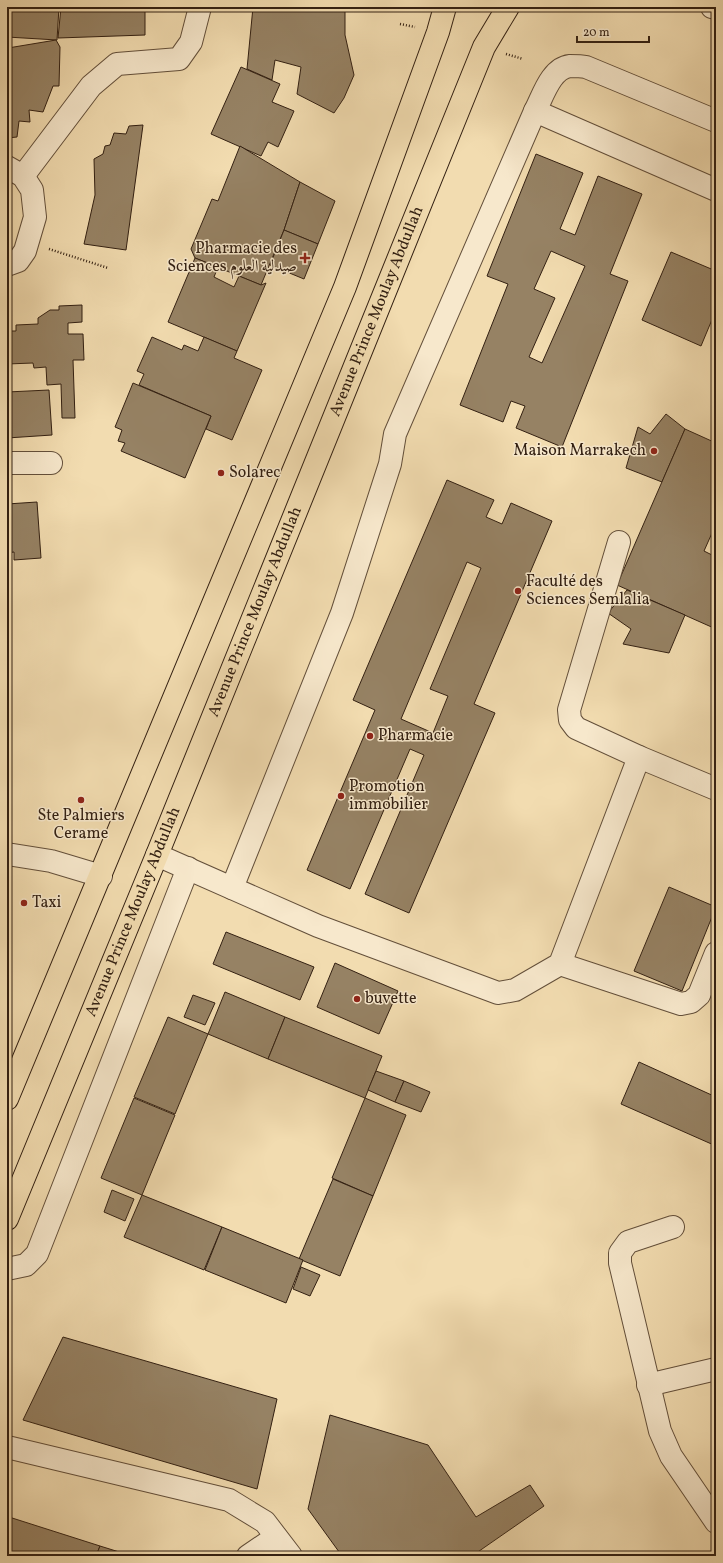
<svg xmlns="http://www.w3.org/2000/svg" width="723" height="1563" viewBox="0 0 723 1563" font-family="Vollkorn,Amiri,serif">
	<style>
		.building { fill: #968264; stroke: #332012; fill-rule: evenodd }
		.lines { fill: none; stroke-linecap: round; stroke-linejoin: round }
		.minor-casing { stroke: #634f3a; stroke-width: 24 }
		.major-casing { stroke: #332012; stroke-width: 24 }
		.path { stroke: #332012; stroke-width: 2.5; stroke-dasharray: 1 2; stroke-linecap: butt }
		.minor { stroke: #f7e8cc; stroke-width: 22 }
		.major { stroke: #f2dcb0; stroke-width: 22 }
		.poi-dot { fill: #8f2418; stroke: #f7e8cc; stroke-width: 1.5 }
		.labels { text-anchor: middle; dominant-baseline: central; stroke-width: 3; stroke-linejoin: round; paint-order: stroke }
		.poi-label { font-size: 16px; fill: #332012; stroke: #f7e8cc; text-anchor: start }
		.street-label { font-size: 16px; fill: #332012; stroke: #f7e8cc }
	</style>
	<rect width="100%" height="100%" fill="#f2dcb0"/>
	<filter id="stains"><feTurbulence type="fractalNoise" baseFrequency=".005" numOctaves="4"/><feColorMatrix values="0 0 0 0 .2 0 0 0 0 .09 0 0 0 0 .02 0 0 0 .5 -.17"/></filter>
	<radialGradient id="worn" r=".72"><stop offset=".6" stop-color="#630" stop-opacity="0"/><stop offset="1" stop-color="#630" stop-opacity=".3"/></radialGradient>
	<!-- building -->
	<g class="building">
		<path d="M7 7H59L57 40 7 37Z"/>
		<path d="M61 7H145V35L58 38Z"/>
		<path d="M253 7H345V35L354 75 344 98 334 113 297 94 301 67 275 60 272 80 247 69Z"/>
		<path d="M56 40 60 47 59 86H53L43 112 29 110 30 122 19 121 17 137 7 138 8 48Z"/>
		<path d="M241 67 280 84 272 102 294 111 278 147 268 142 261 156 211 134Z"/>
		<path d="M143 125 126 250 84 244 95 195 94 159 103 154 105 146 110 145 114 133 126 134 129 126Z"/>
		<path d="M240 146 300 182 284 230 261 285 195 258 191 249 212 199 218 201Z"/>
		<path d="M536 154 583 173 560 229 575 235 598 176 642 194 610 274 628 281 562 447 516 428 525 406 511 401 503 422 460 405 508 284 487 276ZM551 251 585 266 542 363 529 357 555 298 534 289Z"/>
		<path d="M300 182 335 201 318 244 284 230Z"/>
		<rect x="7" y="200" width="3" height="61"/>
		<path d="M284 230 318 244 304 279 270 265Z"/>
		<path d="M671 252 716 271V310L701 346 642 320Z"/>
		<path d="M195 258 218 267 214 277 234 287 239 276 261 285 266 283 237 351 168 322Z"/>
		<path d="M82 305V322L68 323V334H83L84 360H73L75 418H62L61 384 47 385 46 367 34 368 33 363 7 364V331H16V325L38 324V318L50 310H59V306Z"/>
		<path d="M152 337 182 350 184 345 198 351 204 337 237 351 234 358 262 370 232 440 206 429 211 416 139 385 144 374 137 371Z"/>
		<path d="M133 383 211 416 185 478 121 451 125 443 118 441 122 430 115 427Z"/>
		<path d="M49 390 52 435 7 438V392Z"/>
		<path d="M666 414 685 429 662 482 626 468 638 427 650 434Z"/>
		<path d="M685 429 716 443V524L704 551 716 557V629L617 585Z"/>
		<path d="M447 480 494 500 486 517 502 524 511 503 552 521 474 704 495 713 409 913 365 894 424 755 410 749 350 889 307 870 375 710 353 700ZM467 562 481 568 430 689 448 696 433 733 401 719Z"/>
		<path d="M37 502 41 558 14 560V552L7 553V504Z"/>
		<path d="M627 590 685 615 669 653 623 644 631 629 608 613Z"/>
		<path d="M669 887 716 907 682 991 634 971Z"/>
		<path d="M226 932 314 967 300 1000 213 964Z"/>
		<path d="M335 963 398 991 379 1034 317 1007Z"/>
		<path d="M225 992 285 1017 268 1059 208 1034Z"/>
		<path d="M193 995 215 1003 205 1025 184 1017Z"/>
		<path d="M168 1017 208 1034 175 1114 134 1097Z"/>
		<path d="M285 1017 382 1056 365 1098 268 1059Z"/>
		<path d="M639 1062 716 1097V1146L621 1104Z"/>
		<path d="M376 1071 404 1081 395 1102 368 1090Z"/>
		<path d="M404 1081 430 1092 421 1112 395 1102Z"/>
		<path d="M134 1098 175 1115 142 1195 101 1178Z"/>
		<path d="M365 1098 406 1115 373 1196 332 1178Z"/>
		<path d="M333 1179 373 1196 340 1276 299 1259Z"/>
		<path d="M112 1190 134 1199 125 1221 104 1212Z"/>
		<path d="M142 1195 222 1227 204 1270 124 1237Z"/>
		<path d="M222 1227 303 1260 286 1303 205 1270Z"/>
		<path d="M301 1267 320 1275 310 1296 293 1289Z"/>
		<path d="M63 1337 277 1399 257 1489 23 1420Z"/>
		<path d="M330 1415 428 1445 476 1517 530 1485 544 1506 472 1556H342L308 1509Z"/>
		<path d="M9 1517 100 1546 96 1556H7V1522Z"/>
		<path d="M100 1546 132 1556H96Z"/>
	</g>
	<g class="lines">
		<defs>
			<g id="minor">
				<path d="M712 7 716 8"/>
				<path d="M535 111 716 190"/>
				<path d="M7 167 23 176 32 190 35 217 25 251 18 261 7 265"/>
				<path d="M23 176 91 86 117 64 179 59 191 42 200 7"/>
				<path d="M7 463H51"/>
				<path d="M619 542 569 710 570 720 576 728 639 757 716 789"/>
				<path d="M7 854 51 861 101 876"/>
				<path d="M157 855 318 926 498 993 515 990 560 964 639 757"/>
				<path d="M232 888 342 613 390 464 395 434 535 111C543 96 551 68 570 66 575 66 581 66 586 67L716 121"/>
				<path d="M560 964 681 1004 691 1002 699 995 716 953"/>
				<path d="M673 1227 628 1242 620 1253V1263L660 1431 671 1456 716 1522"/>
				<path d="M7 1269 26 1265 37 1254 188 868"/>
				<path d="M648 1385 716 1369"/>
				<path d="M7 1447 229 1500 265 1522 291 1556"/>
				<path d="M248 1556 276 1537"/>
			</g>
			<g id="major">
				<path d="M7 1099 345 287 438 32 445 7"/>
				<path id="s1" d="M7 1219 157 855 484 47 508 7"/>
			</g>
		</defs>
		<!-- minor casing -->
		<use href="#minor" class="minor-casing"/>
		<!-- major casing -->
		<use href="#major" class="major-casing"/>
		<!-- path -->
		<g class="path">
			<path d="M400 24 415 27"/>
			<path d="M506 54 523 59"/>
			<path d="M49 249 108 268"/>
		</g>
		<!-- minor -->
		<use href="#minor" class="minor"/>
		<!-- major -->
		<use href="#major" class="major"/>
	</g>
	<!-- markers -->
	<g class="poi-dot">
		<path d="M303 252h4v4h4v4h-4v4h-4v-4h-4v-4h4z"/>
		<circle cx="654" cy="451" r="4"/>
		<circle cx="221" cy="473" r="4"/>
		<circle cx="518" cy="591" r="4"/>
		<circle cx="370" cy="736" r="4"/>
		<circle cx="341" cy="796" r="4"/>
		<circle cx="81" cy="800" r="4"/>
		<circle cx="24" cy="903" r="4"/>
		<circle cx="357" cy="999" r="4"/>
	</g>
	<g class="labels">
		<!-- poi labels -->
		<g class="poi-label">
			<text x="297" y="249" text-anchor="end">Pharmacie des<tspan x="297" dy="18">Sciences صيدلية العلوم</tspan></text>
			<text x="646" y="451" text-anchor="end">Maison Marrakech</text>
			<text x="229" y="473">Solarec</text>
			<text x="526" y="582">Faculté des<tspan x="526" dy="18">Sciences Semlalia</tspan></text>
			<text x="378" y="736">Pharmacie</text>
			<text x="349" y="787">Promotion<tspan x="349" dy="18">immobilier</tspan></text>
			<text x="81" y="816" text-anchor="middle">Ste Palmiers<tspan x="81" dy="18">Cerame</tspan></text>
			<text x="32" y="903">Taxi</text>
			<text x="365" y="999">buvette</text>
		</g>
		<!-- street labels -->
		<g class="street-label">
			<text stroke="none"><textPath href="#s1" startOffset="980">Avenue Prince Moulay Abdullah</textPath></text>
			<text stroke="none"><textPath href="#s1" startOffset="656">Avenue Prince Moulay Abdullah</textPath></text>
			<text stroke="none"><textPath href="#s1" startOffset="332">Avenue Prince Moulay Abdullah</textPath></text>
		</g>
	</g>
	<!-- margin -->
	<rect width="723" height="1563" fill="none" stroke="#f2dcb0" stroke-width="24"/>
	<rect x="8" y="8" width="707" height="1547" fill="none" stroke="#332012" stroke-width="2"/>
	<rect x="12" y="12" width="699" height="1539" fill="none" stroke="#332012"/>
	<!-- scale -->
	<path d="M577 36v6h72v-6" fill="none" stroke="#332012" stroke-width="2"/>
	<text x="583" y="36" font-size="12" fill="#332012" stroke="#f7e8cc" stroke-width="3" paint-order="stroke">20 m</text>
	<rect width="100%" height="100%" filter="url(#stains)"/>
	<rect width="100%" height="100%" fill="url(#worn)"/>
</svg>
